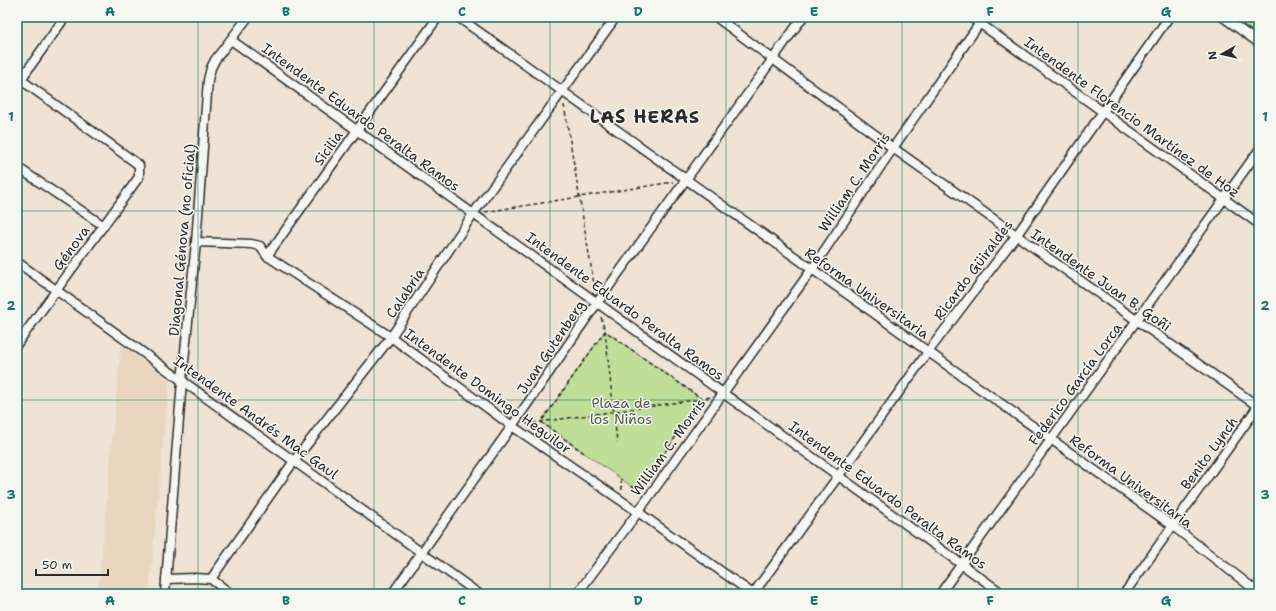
<svg xmlns="http://www.w3.org/2000/svg" width="1276" height="611" viewBox="0 0 1276 611" font-family="'Shantell Sans',sans-serif">
	<style>
		.built { fill: #e9d6bf }
		.green { fill: #bfdf98; stroke: #758562 }
		.lines { fill: none; stroke-linecap: round; stroke-linejoin: round }
		.minor-casing { stroke: #2b2b2b; stroke-width: 11 }
		.path { stroke: #2b2b2b; stroke-width: 1.5; stroke-dasharray: 4 3; stroke-linecap: butt }
		.minor { stroke: #f6f6f2; stroke-width: 8 }
		.grid { fill: none; stroke: #0f766e; stroke-width: 1; stroke-opacity: 0.55 }
		.labels { text-anchor: middle; dominant-baseline: central; stroke-width: 3; stroke-linejoin: round; paint-order: stroke }
		.street-label { font-size: 14px; fill: #2b2b2b; stroke: #f6f6f2 }
		.park-label { font-size: 14px; fill: #505846; stroke: #f6f6f2 }
		.district-label { font-size: 18px; font-weight: bold; letter-spacing: 1px; fill: #2b2b2b; stroke: #f6f6f2 }
		.neatline { fill: none; stroke: #0f766e; stroke-width: 1.5 }
		.grid-label { font-size: 13px; text-anchor: middle; font-weight: bold; fill: #0f766e }
	</style>
	<rect width="100%" height="100%" fill="#eee3d4"/>
	<filter id="ink" filterUnits="userSpaceOnUse"><feTurbulence type="fractalNoise" baseFrequency=".025" numOctaves="2"/><feDisplacementMap in="SourceGraphic" scale="8" xChannelSelector="R" yChannelSelector="G"/><feConvolveMatrix kernelMatrix="1 2 1 2 8 2 1 2 1" color-interpolation-filters="sRGB"/></filter>
	<g filter="url(#ink)">
		<!-- built -->
		<path class="built" d="M121 345 169 380 149 594H98Z"/>
		<!-- green -->
		<g class="green">
			<path d="M1233 17H1259V36Z"/>
			<path d="M605 331 702 399 638 491 541 422Z"/>
		</g>
		<g class="lines">
			<defs>
				<g id="minor">
					<path d="M458 17 1173 526 1259 593"/>
					<path d="M716 17 893 148 1259 407"/>
					<path d="M971 17 1259 224"/>
					<path d="M1223 17 1259 43"/>
					<path d="M231 40 1003 594"/>
					<path d="M17 77 139 165V177L17 344"/>
					<path d="M17 85 65 17"/>
					<path d="M17 167 104 226"/>
					<path d="M196 242 251 244 260 246 267 256 391 337 512 426 638 512 753 594"/>
					<path d="M267 256 438 17"/>
					<path d="M17 262 479 594"/>
					<path d="M166 579 195 578 211 579 231 594"/>
					<path d="M211 579 294 461 391 337 473 214 616 17"/>
					<path d="M165 594 182 381 196 242 208 80 211 68 215 60 248 17"/>
					<path d="M392 594 512 426 597 303 803 17"/>
					<path d="M577 594 638 512 812 269 893 148 984 17"/>
					<path d="M753 594 928 352 1016 236 1169 17"/>
					<path d="M940 594 1259 150"/>
					<path d="M1124 594 1259 405"/>
				</g>
			</defs>
			<!-- minor casing -->
			<use href="#minor" class="minor-casing"/>
			<!-- path -->
			<g class="path">
				<path d="M564 105 595 290"/>
				<path d="M485 212 673 182"/>
				<path d="M601 317 605 331 617 442"/>
				<path d="M526 424 702 399 710 397"/>
				<path d="M584 453 541 422 605 331 702 399 638 491 631 485"/>
				<path d="M621 479 622 491"/>
			</g>
			<!-- minor -->
			<use href="#minor" class="minor"/>
		</g>
	</g>
	<!-- grid -->
	<path class="grid" d="M198 17V594M374 17V594M550 17V594M726 17V594M902 17V594M1078 17V594M17 211H1259M17 400H1259"/>
	<g class="labels">
		<!-- street labels -->
		<g class="street-label">
			<text transform="translate(361 117) rotate(36)">Intendente Eduardo Peralta Ramos</text>
			<text transform="translate(1132 117) rotate(36)">Intendente Florencio Martínez de Hoz</text>
			<text transform="translate(328 148) rotate(-54)">Sicilia</text>
			<text transform="translate(854 182) rotate(-56)">William C. Morris</text>
			<text transform="translate(182 240) rotate(-85)">Diagonal Génova (no oficial)</text>
			<text transform="translate(71 248) rotate(-54)">Génova</text>
			<text transform="translate(973 270) rotate(-53)">Ricardo Güiraldes</text>
			<text transform="translate(1101 280) rotate(35)">Intendente Juan B. Goñi</text>
			<text transform="translate(405 293) rotate(-56)">Calabria</text>
			<text transform="translate(867 293) rotate(35)">Reforma Universitaria</text>
			<text transform="translate(625 306) rotate(36)">Intendente Eduardo Peralta Ramos</text>
			<text transform="translate(551 347) rotate(-56)">Juan Gutenberg</text>
			<text transform="translate(1075 384) rotate(-54)">Federico García Lorca</text>
			<text transform="translate(488 391) rotate(36)">Intendente Domingo Heguilor</text>
			<text transform="translate(256 417) rotate(36)">Intendente Andrés Mac Gaul</text>
			<text transform="translate(668 447) rotate(-54)">William C. Morris</text>
			<text transform="translate(1209 453) rotate(-54)">Benito Lynch</text>
			<text transform="translate(1131 481) rotate(36)">Reforma Universitaria</text>
			<text transform="translate(888 495) rotate(36)">Intendente Eduardo Peralta Ramos</text>
		</g>
		<!-- park labels -->
		<g class="park-label">
			<text x="621" y="403">Plaza de<tspan x="621" dy="16">los Niños</tspan></text>
		</g>
		<!-- district labels -->
		<g class="district-label">
			<text x="645" y="117">LAS HERAS</text>
		</g>
	</g>
	<!-- margin -->
	<rect width="1276" height="611" fill="none" stroke="#f6f6f2" stroke-width="44"/>
	<!-- north arrow -->
	<g transform="translate(1222 54) rotate(262)" stroke="#f6f6f2" stroke-width="3" paint-order="stroke">
	<path d="M0-3L7 15L0 10L-7 15Z" fill="#2b2b2b"/>
	<text y="-6" font-size="11" font-weight="bold" text-anchor="middle" fill="#2b2b2b">N</text>
	</g>
	<!-- scale -->
	<path d="M36 569v6h72v-6" fill="none" stroke="#2b2b2b" stroke-width="2"/>
	<text x="42" y="569" font-size="12" fill="#2b2b2b" stroke="#f6f6f2" stroke-width="3" paint-order="stroke">50 m</text>
	<rect x="22" y="22" width="1232" height="567" class="neatline"/>
	<g class="grid-label">
		<text x="110" y="16">A</text>
		<text x="286" y="16">B</text>
		<text x="462" y="16">C</text>
		<text x="638" y="16">D</text>
		<text x="814" y="16">E</text>
		<text x="990" y="16">F</text>
		<text x="1166" y="16">G</text>
		<text x="11" y="121">1</text>
		<text x="1265" y="121">1</text>
		<text x="11" y="310">2</text>
		<text x="1265" y="310">2</text>
		<text x="11" y="499">3</text>
		<text x="1265" y="499">3</text>
		<text x="110" y="605">A</text>
		<text x="286" y="605">B</text>
		<text x="462" y="605">C</text>
		<text x="638" y="605">D</text>
		<text x="814" y="605">E</text>
		<text x="990" y="605">F</text>
		<text x="1166" y="605">G</text>
	</g>
</svg>
